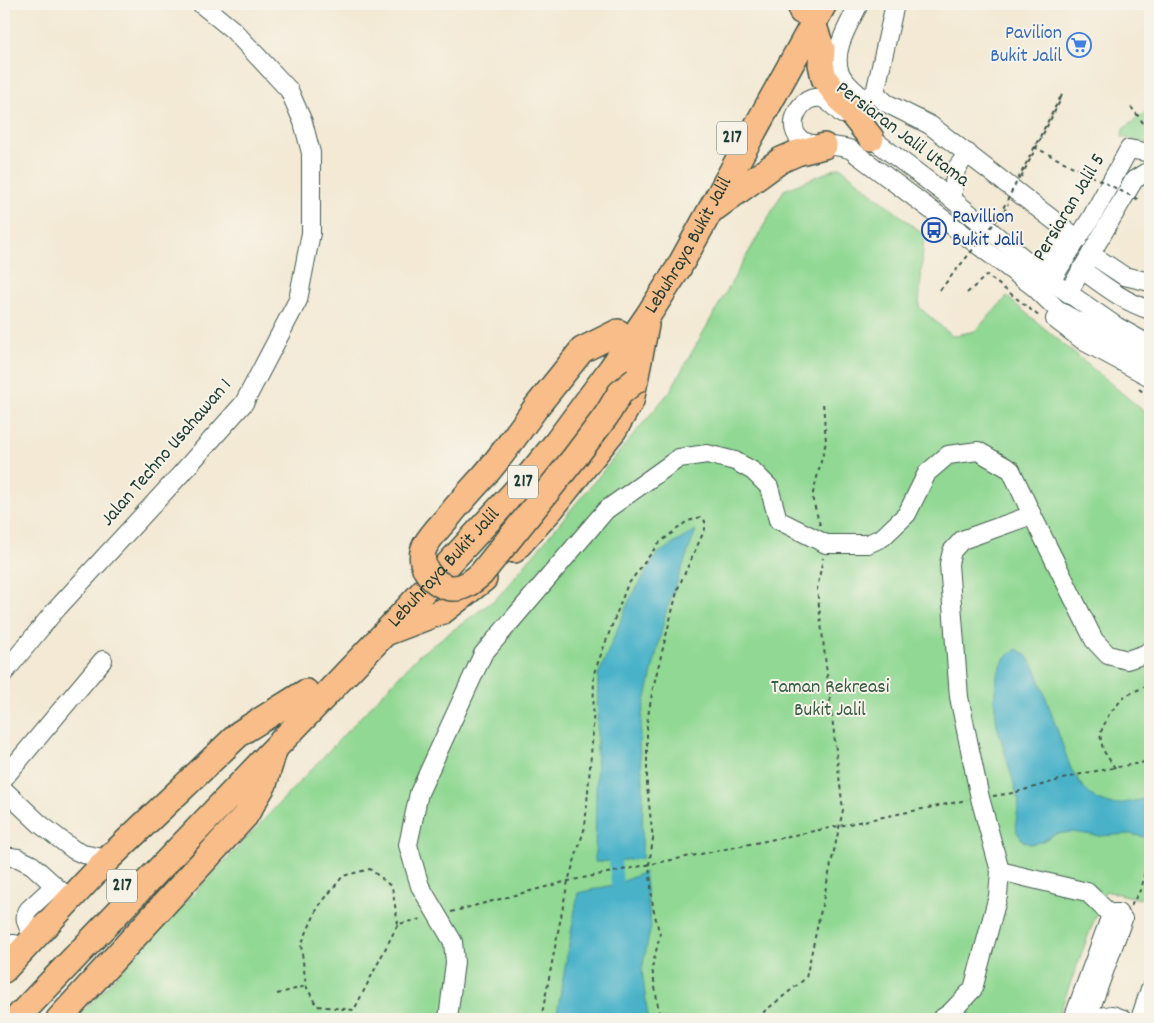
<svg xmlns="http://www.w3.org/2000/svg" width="1154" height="1023" viewBox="0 0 1154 1023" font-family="Dekko,sans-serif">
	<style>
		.green { fill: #90d893; stroke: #588a64 }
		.water { fill: #4ab2c9; stroke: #34787e }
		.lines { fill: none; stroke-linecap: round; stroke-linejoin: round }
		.canal { stroke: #4ab2c9; stroke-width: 12 }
		.minor-casing { stroke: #3f574c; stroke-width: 20 }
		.major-casing { stroke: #3f574c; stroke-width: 24 }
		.highway-casing { stroke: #3f574c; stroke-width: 28 }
		.path { stroke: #3f574c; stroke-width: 2; stroke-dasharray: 4 4; stroke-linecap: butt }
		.minor { stroke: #fff; stroke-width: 18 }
		.major { stroke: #f8bd88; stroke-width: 21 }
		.highway { stroke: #f8bd88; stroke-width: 25 }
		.highway-bridge-casing { stroke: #3f574c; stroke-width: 28; stroke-linecap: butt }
		.path-bridge { stroke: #3f574c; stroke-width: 2; stroke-dasharray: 4 4; stroke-linecap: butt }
		.highway-bridge { stroke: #f8bd88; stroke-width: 25 }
		.labels { text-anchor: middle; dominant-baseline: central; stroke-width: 4; stroke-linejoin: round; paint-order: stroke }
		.shield { fill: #f7f3e8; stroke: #60746a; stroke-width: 1 }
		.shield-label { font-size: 19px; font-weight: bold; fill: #1f3d34 }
		.shop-label { font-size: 20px; fill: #366cbe; stroke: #f7f3e8; text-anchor: end }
		.street-label { font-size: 20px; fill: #1f3d34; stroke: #f7f3e8 }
		.transit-label { font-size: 20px; fill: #164399; stroke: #f7f3e8; text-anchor: start }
		.park-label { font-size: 20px; fill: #365c47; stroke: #f7f3e8 }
	</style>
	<rect width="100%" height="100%" fill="#f7f3e8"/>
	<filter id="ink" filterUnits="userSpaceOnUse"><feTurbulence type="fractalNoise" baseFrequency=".02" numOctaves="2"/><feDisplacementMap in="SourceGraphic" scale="10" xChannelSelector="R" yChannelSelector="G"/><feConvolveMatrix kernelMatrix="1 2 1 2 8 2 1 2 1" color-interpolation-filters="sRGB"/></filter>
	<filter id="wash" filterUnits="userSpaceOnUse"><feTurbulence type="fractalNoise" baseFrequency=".0096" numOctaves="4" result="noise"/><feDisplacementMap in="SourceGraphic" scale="20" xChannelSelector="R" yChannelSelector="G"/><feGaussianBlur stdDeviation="1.12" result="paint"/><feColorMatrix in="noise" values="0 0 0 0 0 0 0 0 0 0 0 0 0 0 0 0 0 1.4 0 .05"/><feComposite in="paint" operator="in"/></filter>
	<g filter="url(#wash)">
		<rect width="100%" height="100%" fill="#f3e9d4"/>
		<!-- green -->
		<g class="green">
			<path d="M1150 109V144L1122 137 1123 129Z"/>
			<path d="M840 167 924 235 919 307 952 336 975 331 1007 297 1141 409 1150 413V888L1140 899 1105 891 1057 1019H982L970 1014 968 1019H76L419 655 497 598 670 391 784 190Z"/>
		</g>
		<!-- water -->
		<g class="water">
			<path d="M696 530 666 612 642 715 639 745 643 781 642 859 595 862 598 676 629 601 657 554Z"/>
			<path d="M1017 649 1026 655 1036 670 1071 769 1082 786 1097 800 1113 805 1150 798V838L1130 834 1099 836 1072 832 1055 834 1041 842 1030 844 1023 841 1017 832 1016 821 1019 802 997 725 994 699 997 675 1005 657Z"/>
			<path d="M644 872 651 926 642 969 648 1019H556L578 893 617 884Z"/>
		</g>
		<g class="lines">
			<!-- canal -->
			<path class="canal" d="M615 860 617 884"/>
		</g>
	</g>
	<g filter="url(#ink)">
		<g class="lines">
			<defs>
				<g id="minor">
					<path d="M859 4C850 23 831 50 840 73 845 84 855 91 864 99L875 93"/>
					<path d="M875 93 886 103 930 125 1078 239"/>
					<path d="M875 93 895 4"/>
					<path d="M842 114C836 109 829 100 821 98 799 94 783 129 803 141 817 148 836 144 849 149 852 150 856 154 859 156L1034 287 1056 308 1063 313 1150 363"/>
					<path d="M862 131 952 199 1051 281 1116 326 1150 345"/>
					<path d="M952 199 956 169 968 153"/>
					<path d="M1091 254 1124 276 1150 282"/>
					<path d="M1081 269C1103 285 1124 302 1150 310"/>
					<path d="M1040 271 1068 232"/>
					<path d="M1051 281 1091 218 1129 149 1150 153"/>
					<path d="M1068 293 1134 180 1145 173 1150 174"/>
					<path d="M1055 319 1085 342 1150 377"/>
					<path d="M4 673 53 613 180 475 244 403 298 300 311 233V153L303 122 289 90 233 30 201 4"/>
					<path d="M4 778 103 660"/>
					<path d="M4 790 40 824 74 850 83 854 108 859"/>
					<path d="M4 856 18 858 32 865 64 894"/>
					<path d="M1000 871 1087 892 1111 915"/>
					<path d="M29 929C26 921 23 917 29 909L54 886"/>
					<path d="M4 944H15"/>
					<path d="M448 1019 455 962 453 942 420 886 408 845 419 793 483 654 606 510 679 458 707 454 735 461 753 471 769 487 778 520 826 544H868L883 537 907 514 927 473 948 455 978 451 1011 470 1032 515 1094 640 1108 655 1127 660 1145 654 1150 650"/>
					<path d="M941 1019 951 1012 973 989 998 896 1000 871 980 798 959 697 949 564 952 551 962 540 1032 515"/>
					<path d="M1073 1019 1111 915 1115 913H1118L1123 919 1087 1019"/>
					<path d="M1087 1019 1112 1015 1123 1019"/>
					<path d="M1140 1019 1150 989"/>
				</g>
				<path id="major" d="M799 4 800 13"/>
				<g id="highway">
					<path d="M813 23 822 49 821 64 824 78 833 90 871 138"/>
					<path d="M715 208 781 160 797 153 824 146"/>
					<path d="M537 406 582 350 618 332"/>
					<path d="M514 550 552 508 589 461 614 430 631 401 646 325"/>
					<path d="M388 632 443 611 484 579"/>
					<path d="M4 970 108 859 240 733 306 692"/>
					<path id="s1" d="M16 1019 384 634 522 484 557 442 611 369 647 317 678 269 824 4"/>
					<path d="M59 1019 245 816 264 784 274 751"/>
				</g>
			</defs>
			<!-- minor casing -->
			<use href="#minor" class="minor-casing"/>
			<!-- major casing -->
			<use href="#major" class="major-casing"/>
			<!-- highway casing -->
			<use href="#highway" class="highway-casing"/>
			<!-- path -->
			<g class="path">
				<path d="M1131 107C1138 116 1148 126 1147 138"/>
				<path d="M1021 177 1060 101 1062 94"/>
				<path d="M1000 219 1008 204"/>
				<path d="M967 293 987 275 1040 317"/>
				<path d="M1139 389 1150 397"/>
				<path d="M820 525 812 497 826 442 823 402"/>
				<path d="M1115 768 1103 750 1100 734 1109 714 1125 696 1150 684"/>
				<path d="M993 796 1013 793 1081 774 1150 761"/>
				<path d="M1131 906 1142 887 1150 840"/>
				<path d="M451 912 568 881 967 800"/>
				<path d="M398 924 392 887 370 869 343 876 318 907 301 945 306 986 317 1006 354 1010 398 924 422 919"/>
				<path d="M277 994 306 986"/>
				<path d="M541 1019 568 881 585 827 593 731 594 673 627 586 658 544 686 522 700 517 705 521V529L678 588 653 688 647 722V786L653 839 649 865 653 908 660 935 652 968 660 1019"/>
				<path d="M761 1019 760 1015 806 978 843 810 817 589 823 558"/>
			</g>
			<!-- minor -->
			<use href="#minor" class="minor"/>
			<!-- major -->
			<use href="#major" class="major"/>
			<!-- highway -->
			<use href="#highway" class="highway"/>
			<defs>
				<path id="highway-bridge" d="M537 406C520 430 503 454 484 476 472 489 460 502 449 516 441 525 431 535 425 546 416 564 432 585 451 588 463 589 472 582 481 574L575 457 606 416 620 393 636 380"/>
			</defs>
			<!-- highway-bridge casing -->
			<use href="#highway-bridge" class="highway-bridge-casing"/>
			<!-- path-bridge -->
			<g class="path-bridge">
				<path d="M1034 147 1141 201"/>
				<path d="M940 290 997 220 1062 94"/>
			</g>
			<!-- highway-bridge -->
			<use href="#highway-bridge" class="highway-bridge"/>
		</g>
	</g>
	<!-- icons -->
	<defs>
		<symbol id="supermarket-ring" viewBox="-11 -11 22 22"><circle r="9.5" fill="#f7f3e8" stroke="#3f7fe0" stroke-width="1.5"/><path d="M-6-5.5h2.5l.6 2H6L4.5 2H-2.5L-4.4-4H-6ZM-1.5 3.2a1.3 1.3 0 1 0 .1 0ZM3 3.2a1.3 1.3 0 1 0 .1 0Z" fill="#3f7fe0"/></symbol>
		<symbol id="bus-ring" viewBox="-11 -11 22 22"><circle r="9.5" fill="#f7f3e8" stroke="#1a4fb4" stroke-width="1.5"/><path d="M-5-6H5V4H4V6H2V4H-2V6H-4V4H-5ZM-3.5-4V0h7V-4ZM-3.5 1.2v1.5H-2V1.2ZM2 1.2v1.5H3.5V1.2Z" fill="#1a4fb4"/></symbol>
	</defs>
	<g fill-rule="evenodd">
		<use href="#supermarket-ring" x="1065" y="31" width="28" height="28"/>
		<use href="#bus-ring" x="920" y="216" width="28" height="28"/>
	</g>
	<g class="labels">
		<!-- shield labels -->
		<g class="shield">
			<rect x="717" y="121.5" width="30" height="33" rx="4"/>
			<rect x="508" y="465.5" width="30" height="33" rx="4"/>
			<rect x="107" y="869.5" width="30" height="33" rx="4"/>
		</g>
		<g class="shield-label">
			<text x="732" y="138">217</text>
			<text x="523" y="482">217</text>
			<text x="122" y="886">217</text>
		</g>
		<!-- shop labels -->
		<g class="shop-label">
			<text x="1062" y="34">Pavilion<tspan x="1062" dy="23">Bukit Jalil</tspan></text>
		</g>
		<!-- street labels -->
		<g class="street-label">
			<text transform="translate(902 135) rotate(37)">Persiaran Jalil Utama</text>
			<text transform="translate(1070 208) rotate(-59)">Persiaran Jalil 5</text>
			<text stroke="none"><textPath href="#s1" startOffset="1028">Lebuhraya Bukit Jalil</textPath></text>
			<text transform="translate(167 453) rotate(-49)">Jalan Techno Usahawan 1</text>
			<text stroke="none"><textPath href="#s1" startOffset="622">Lebuhraya Bukit Jalil</textPath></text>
		</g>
		<!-- transit labels -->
		<g class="transit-label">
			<text x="952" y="218">Pavillion<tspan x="952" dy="23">Bukit Jalil</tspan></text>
		</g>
		<!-- park labels -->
		<g class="park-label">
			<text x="830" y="688">Taman Rekreasi<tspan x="830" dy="23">Bukit Jalil</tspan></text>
		</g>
	</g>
	<!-- margin -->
	<rect width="1154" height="1023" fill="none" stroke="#f7f3e8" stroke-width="20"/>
</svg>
